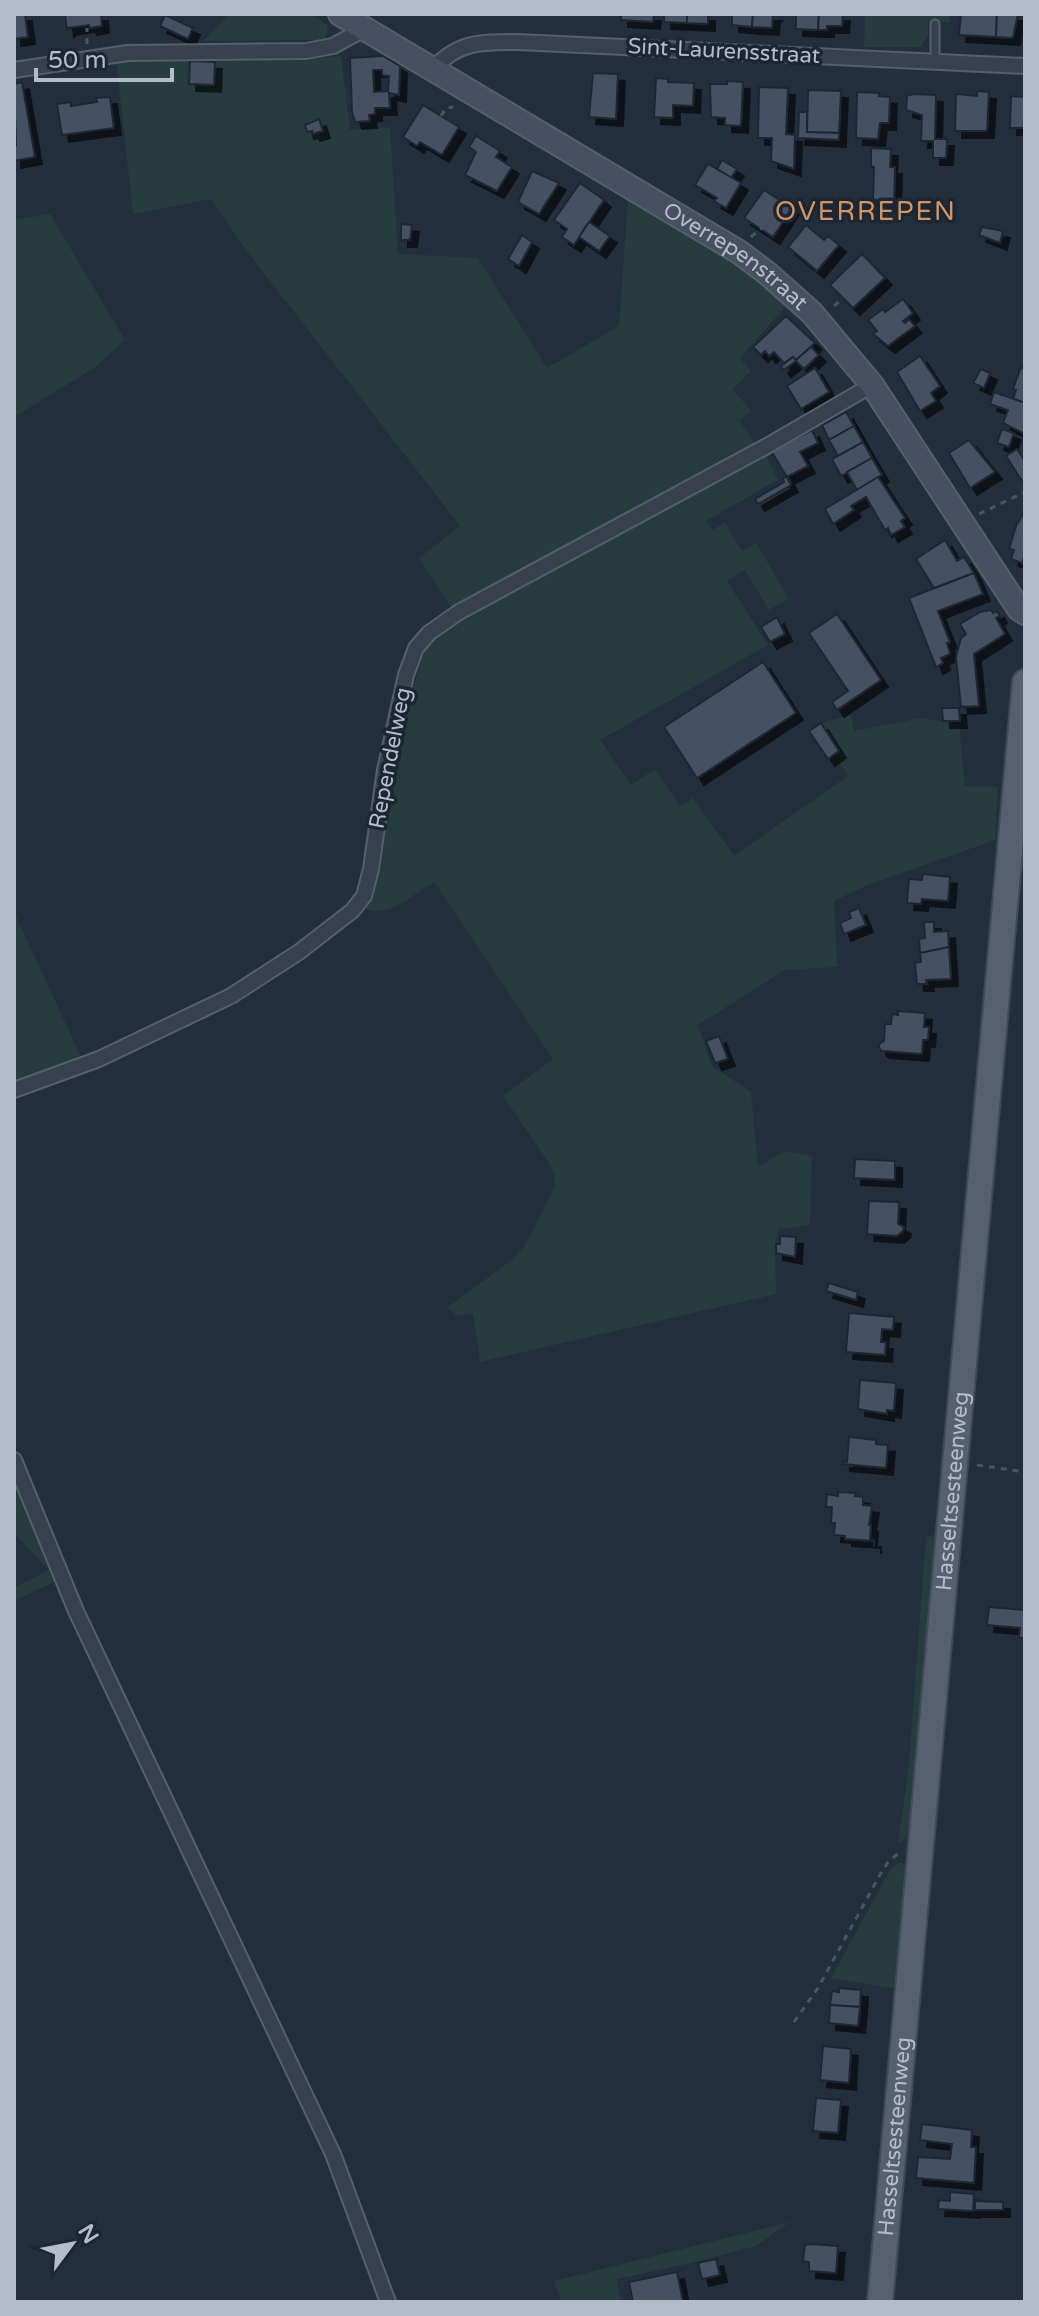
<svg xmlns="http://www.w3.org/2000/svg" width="1039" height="2316" viewBox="0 0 1039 2316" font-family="'Varela Round',sans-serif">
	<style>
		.green { fill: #263c3f }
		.building { fill: #455162; stroke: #1f2835; stroke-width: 2; fill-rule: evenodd; filter: url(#shadow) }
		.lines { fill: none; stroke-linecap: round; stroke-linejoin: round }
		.lane-casing { stroke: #565f6c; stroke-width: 11 }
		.street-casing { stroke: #565f6c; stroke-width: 18 }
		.secondary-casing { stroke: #565f6c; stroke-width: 26 }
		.primary-casing { stroke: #414a57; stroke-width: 28 }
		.path { stroke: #44595c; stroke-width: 3; stroke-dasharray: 6 6; stroke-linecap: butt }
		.lane { stroke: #38414e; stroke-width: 7 }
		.street { stroke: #38414e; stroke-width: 14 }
		.secondary { stroke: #465061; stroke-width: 22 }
		.primary { stroke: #56606e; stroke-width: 24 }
		.labels { text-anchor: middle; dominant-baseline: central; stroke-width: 7; stroke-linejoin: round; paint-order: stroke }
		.street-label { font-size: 22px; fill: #b4bcc9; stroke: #1d2633 }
		.quarter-label { font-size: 26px; letter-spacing: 2px; fill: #d59563; stroke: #1d2633 }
	</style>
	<defs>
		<filter id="shadow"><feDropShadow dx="7" dy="7" stdDeviation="0" flood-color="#0009"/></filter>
	</defs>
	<rect width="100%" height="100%" fill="#242f3e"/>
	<!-- green -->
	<g class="green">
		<path d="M229 14H312L328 26 325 39 321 40 203 41Z"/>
		<path d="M865 14H950V22H928V35L921 47H864Z"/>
		<path d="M341 56 350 130 390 127 398 254 478 258 547 368 619 326 628 198 730 262 788 304 740 358 751 371 733 389 751 411 739 420 756 444 453 610 419 558 460 526 246 250 211 199 133 214 116 60 156 57H221L292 61Z"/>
		<path d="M50 214 125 340 94 368 14 417V220Z"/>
		<path d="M765 453 778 480 706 521 712 530 725 523 742 551 756 543 789 598 769 610 745 570 727 581 768 645 600 740 631 785 655 769 680 806 693 798 734 856 848 776 816 725 851 715 854 731 921 718 959 724 965 786 998 787 995 840 865 886 834 901 837 967 785 970 698 1025 712 1066 751 1092 758 1167 784 1151 812 1156 810 1225 779 1229 775 1244 776 1294 480 1362 473 1314 456 1315 448 1307 509 1262 524 1247 555 1186 554 1173 549 1163 503 1096 553 1059 434 882C413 894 389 920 365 908L377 882 402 725 423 656 430 642 447 629Z"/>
		<path d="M14 912 82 1059 14 1084Z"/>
		<path d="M14 1474 59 1580 14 1601V1588L49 1570 14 1533Z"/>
		<path d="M934 1536 931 1608 910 1827 907 1838 898 1843 908 1774 926 1537Z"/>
		<path d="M901 1862 907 1868 894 1988 831 1978 891 1868Z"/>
		<path d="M790 2222 756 2246 687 2264 617 2279 621 2302H562L554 2281Z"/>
	</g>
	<!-- building -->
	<g class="building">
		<path d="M14 14H25L28 37 14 39Z"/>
		<path d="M65 14H101L102 26 90 28 89 25 68 28 67 31Z"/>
		<path d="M621 14H654L653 22 621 20Z"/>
		<path d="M664 14H687V23L664 22Z"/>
		<path d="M687 14H708V24L687 23Z"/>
		<path d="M732 14H753L752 27 732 25Z"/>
		<path d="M753 14H776L773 15 772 28 752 27Z"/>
		<path d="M796 14H819L818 30 796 29Z"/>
		<path d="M819 14H843L842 26H827V30H818Z"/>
		<path d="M961 14H997L996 37 959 35Z"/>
		<path d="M997 14H1018L1013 38 996 37Z"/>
		<path d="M165 15 193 28 188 39 160 26Z"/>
		<path d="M383 56 400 66 399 95 389 93 390 108H375V114L369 115 370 121 355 122 352 112 350 58ZM373 70H382V75L389 76 388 91 374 92Z"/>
		<path d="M190 61 215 62 214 85 189 84Z"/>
		<path d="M593 73 618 74 616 119 589 117Z"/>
		<path d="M656 78 668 79V82L694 83 693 106 673 105V118L654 117Z"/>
		<path d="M727 81 743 82 741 126 725 125V118L711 117 710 84H727Z"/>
		<path d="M22 82 35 157 14 161V145H16L14 84Z"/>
		<path d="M759 87 788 88 786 134 795 135 794 169 771 161 772 138H758Z"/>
		<path d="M808 90 841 91 839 133 807 132Z"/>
		<path d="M977 91 989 92 987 131H955L956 94 977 96Z"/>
		<path d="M857 92 879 93V96L890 97 889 123H880L878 139 856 138Z"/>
		<path d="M913 94 936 95 935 139H947L946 158H933V141H921L922 115 906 110 907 96Z"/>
		<path d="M1011 96 1025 97V128H1010Z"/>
		<path d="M110 97 114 128 62 135 57 104 71 102V106L97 102 96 98Z"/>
		<path d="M423 105 459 127 442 155 420 142 417 146 403 137Z"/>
		<path d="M799 112H807V132L839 133V140L798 138Z"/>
		<path d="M319 119 323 131 313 134 312 131 307 132 305 125Z"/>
		<path d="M477 134 476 136 500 151 496 157 512 167 497 191 465 175 476 152 469 147Z"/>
		<path d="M871 148 891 149 890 167H895L894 207 873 199 874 167 871 166Z"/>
		<path d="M722 160 737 169 731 178 717 169Z"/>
		<path d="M708 164 741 183 726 208 714 201 717 198 695 185Z"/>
		<path d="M532 171 559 183 539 214 518 202Z"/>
		<path d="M580 183 604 200 574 245 562 237 567 229 554 220Z"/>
		<path d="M764 190 792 208 773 237 744 218Z"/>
		<path d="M589 222 610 236 599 251 579 237Z"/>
		<path d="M401 224 412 225 410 240H401Z"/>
		<path d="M806 225 824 240 828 236 839 245 817 271 788 247Z"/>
		<path d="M982 227 1003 231 1000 243 979 235Z"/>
		<path d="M522 235 532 242 519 266 508 259Z"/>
		<path d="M862 254 885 278 853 308 830 285Z"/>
		<path d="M903 299 913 313 903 321 905 323 909 319 915 326 888 346 873 334 877 331 868 320 883 309 885 312Z"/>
		<path d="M786 316 815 343 796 360 793 357 784 363 774 352 769 356 765 351 761 355 753 347Z"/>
		<path d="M811 347 819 355 804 369 796 361 784 370 781 366 793 357 796 360Z"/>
		<path d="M920 356 940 386 931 393 936 401 920 411 897 372Z"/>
		<path d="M1025 363V403L1013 399 1016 390 1013 389 1021 367 1023 368Z"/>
		<path d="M815 368 829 392 801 409 787 386Z"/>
		<path d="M981 369 990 373 984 388 973 383Z"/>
		<path d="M994 392 1025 403V434L1003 423 1008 410 990 404Z"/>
		<path d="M846 412 854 426 829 440 822 425Z"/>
		<path d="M854 426 863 442 838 456 829 440Z"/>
		<path d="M1002 429 1014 433 1009 447 997 443Z"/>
		<path d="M812 430 818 443 800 452 808 466 787 477 771 451Z"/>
		<path d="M969 440 995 472 970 488 949 453Z"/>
		<path d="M863 442 872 458 841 476 832 459Z"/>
		<path d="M1017 449 1025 461V479L1022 481 1006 456Z"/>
		<path d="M872 458 882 475 857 490 847 472Z"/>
		<path d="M786 476 791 485 758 504 755 499 784 482 783 479Z"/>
		<path d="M878 477 905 518 901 521 905 527 891 535 888 528 885 530 866 497 851 506 854 510 833 524 825 509Z"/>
		<path d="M1025 511V555L1022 563 1011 559 1014 550 1009 549 1016 526Z"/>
		<path d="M945 540 957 561 964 557 974 573 934 588 916 559Z"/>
		<path d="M974 573 983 594 938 611 950 642 947 643 950 654 941 658 943 663 936 667 909 598Z"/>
		<path d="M991 610 993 613 997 611 1000 616 996 618 1005 634 974 654 979 706 961 707 956 657 961 638 966 634 960 624 980 612Z"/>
		<path d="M837 614 881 680 837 710 832 702 848 691 809 633Z"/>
		<path d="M777 617 785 634 770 642 761 627Z"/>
		<path d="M763 662 796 713 697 778 664 727Z"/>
		<path d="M942 708H959L960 721H943Z"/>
		<path d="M821 723 839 751 828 759 809 731Z"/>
		<path d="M923 874 950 877 948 901 922 899 921 904 907 903 909 879 922 880Z"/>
		<path d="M859 908 866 925 844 934 840 923 851 918 849 912Z"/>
		<path d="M924 922H934V932L948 931 949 947 920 953 919 939 925 938Z"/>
		<path d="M949 947 951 979 926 980 927 984H917L915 963 921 962 920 953Z"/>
		<path d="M898 1011 925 1013 924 1027H929L928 1040H923L922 1054 882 1051 879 1048V1044L884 1041 885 1024H891L892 1014 898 1015Z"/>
		<path d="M719 1036 728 1059 715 1063 706 1041Z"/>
		<path d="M855 1159 895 1161V1180L854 1178Z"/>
		<path d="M869 1201 899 1202 898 1224 904 1227 903 1231 897 1236 867 1234Z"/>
		<path d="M780 1236 796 1237 795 1257 776 1253V1244H780Z"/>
		<path d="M829 1283 858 1292 856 1300 826 1291Z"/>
		<path d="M849 1313 894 1317 893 1330 882 1329 881 1342H886L885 1355 846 1352Z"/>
		<path d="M860 1380 896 1383 894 1411 887 1410V1414L858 1409Z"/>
		<path d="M849 1437 876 1440V1444L888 1445 886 1468 843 1464V1461L847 1462Z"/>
		<path d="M838 1492 856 1493 855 1496 863 1497V1505L872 1506 869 1525H871L870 1540H874V1547V1541L845 1539V1536L834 1535 835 1523H831L832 1507H826L827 1494 838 1496Z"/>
		<path d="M989 1607 1025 1610V1638H1019L1020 1628 987 1625Z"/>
		<path d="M839 1988 861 1990 860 2007 830 2005 832 1991 839 1992Z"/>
		<path d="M830 2005 860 2007 858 2026 829 2023Z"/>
		<path d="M823 2046 851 2049 849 2083 820 2080Z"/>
		<path d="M816 2098 841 2100 838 2133 813 2131Z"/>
		<path d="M922 2124 972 2130 971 2147H976L974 2183 916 2178 918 2157 950 2159 952 2144 920 2140Z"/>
		<path d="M950 2192 974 2194 973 2211 938 2209 939 2200 950 2201Z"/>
		<path d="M975 2201 1003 2202V2210H975Z"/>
		<path d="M813 2244 838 2246 836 2273 809 2271V2262L803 2261 805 2245Z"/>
		<path d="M716 2259 720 2275 702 2279 698 2263Z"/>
		<path d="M677 2272 683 2302H633L629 2282Z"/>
	</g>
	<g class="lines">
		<defs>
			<path id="lane" d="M935 60V24"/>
			<g id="street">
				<path d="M14 70 128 53 306 51 333 46 364 29"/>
				<path d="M432 70C458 41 481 42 518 42L1025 66"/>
				<path d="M14 1090 99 1059 231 996 299 952 352 911 364 896 371 869 385 770 406 675 416 648 429 633 459 612 767 446 872 385"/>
				<path d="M14 1460 76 1611 333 2154 388 2302"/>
			</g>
			<g id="secondary">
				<path id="s1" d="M340 14 739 252 767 273 812 313 872 385 1019 609 1025 613"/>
			</g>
			<g id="primary">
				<path id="s2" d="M880 2302 1025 682"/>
			</g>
		</defs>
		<!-- lane casing -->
		<use href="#lane" class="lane-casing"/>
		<!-- street casing -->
		<use href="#street" class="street-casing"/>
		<!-- secondary casing -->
		<use href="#secondary" class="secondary-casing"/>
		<!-- primary casing -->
		<use href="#primary" class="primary-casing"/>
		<!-- path -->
		<g class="path">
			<path d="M87 44V28"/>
			<path d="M441 116 446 108 453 107"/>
			<path d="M751 237 762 228"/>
			<path d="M834 306 843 298"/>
			<path d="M979 514 1025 492"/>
			<path d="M977 1465 1025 1472"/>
			<path d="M794 2022 818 1988 882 1871 889 1861 899 1853"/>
		</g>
		<!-- lane -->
		<use href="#lane" class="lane"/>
		<!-- street -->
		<use href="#street" class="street"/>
		<!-- secondary -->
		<use href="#secondary" class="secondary"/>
		<!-- primary -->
		<use href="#primary" class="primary"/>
	</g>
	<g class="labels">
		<!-- street labels -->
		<g class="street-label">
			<text transform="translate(724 51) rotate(3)">Sint-Laurensstraat</text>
			<text stroke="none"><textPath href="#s1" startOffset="464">Overrepenstraat</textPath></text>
			<text transform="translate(390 758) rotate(-79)">Rependelweg</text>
			<text stroke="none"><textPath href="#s2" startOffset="814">Hasseltsesteenweg</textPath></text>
			<text stroke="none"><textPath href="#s2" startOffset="166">Hasseltsesteenweg</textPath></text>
		</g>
		<!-- quarter labels -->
		<g class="quarter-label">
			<text x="866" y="211">OVERREPEN</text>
		</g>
	</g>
	<!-- border -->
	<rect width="1039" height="2316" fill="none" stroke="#b4bcc9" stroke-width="32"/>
	<!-- north arrow -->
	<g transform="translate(72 2244) rotate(58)" stroke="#1d2633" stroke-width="6" paint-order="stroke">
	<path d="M0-6L14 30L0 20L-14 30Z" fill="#b4bcc9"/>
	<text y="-12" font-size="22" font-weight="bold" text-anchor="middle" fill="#b4bcc9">N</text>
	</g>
	<!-- scale -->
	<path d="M36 68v12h136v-12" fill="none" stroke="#b4bcc9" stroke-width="4"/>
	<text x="48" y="68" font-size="24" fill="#b4bcc9" stroke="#1d2633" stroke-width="6" paint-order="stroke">50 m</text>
</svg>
